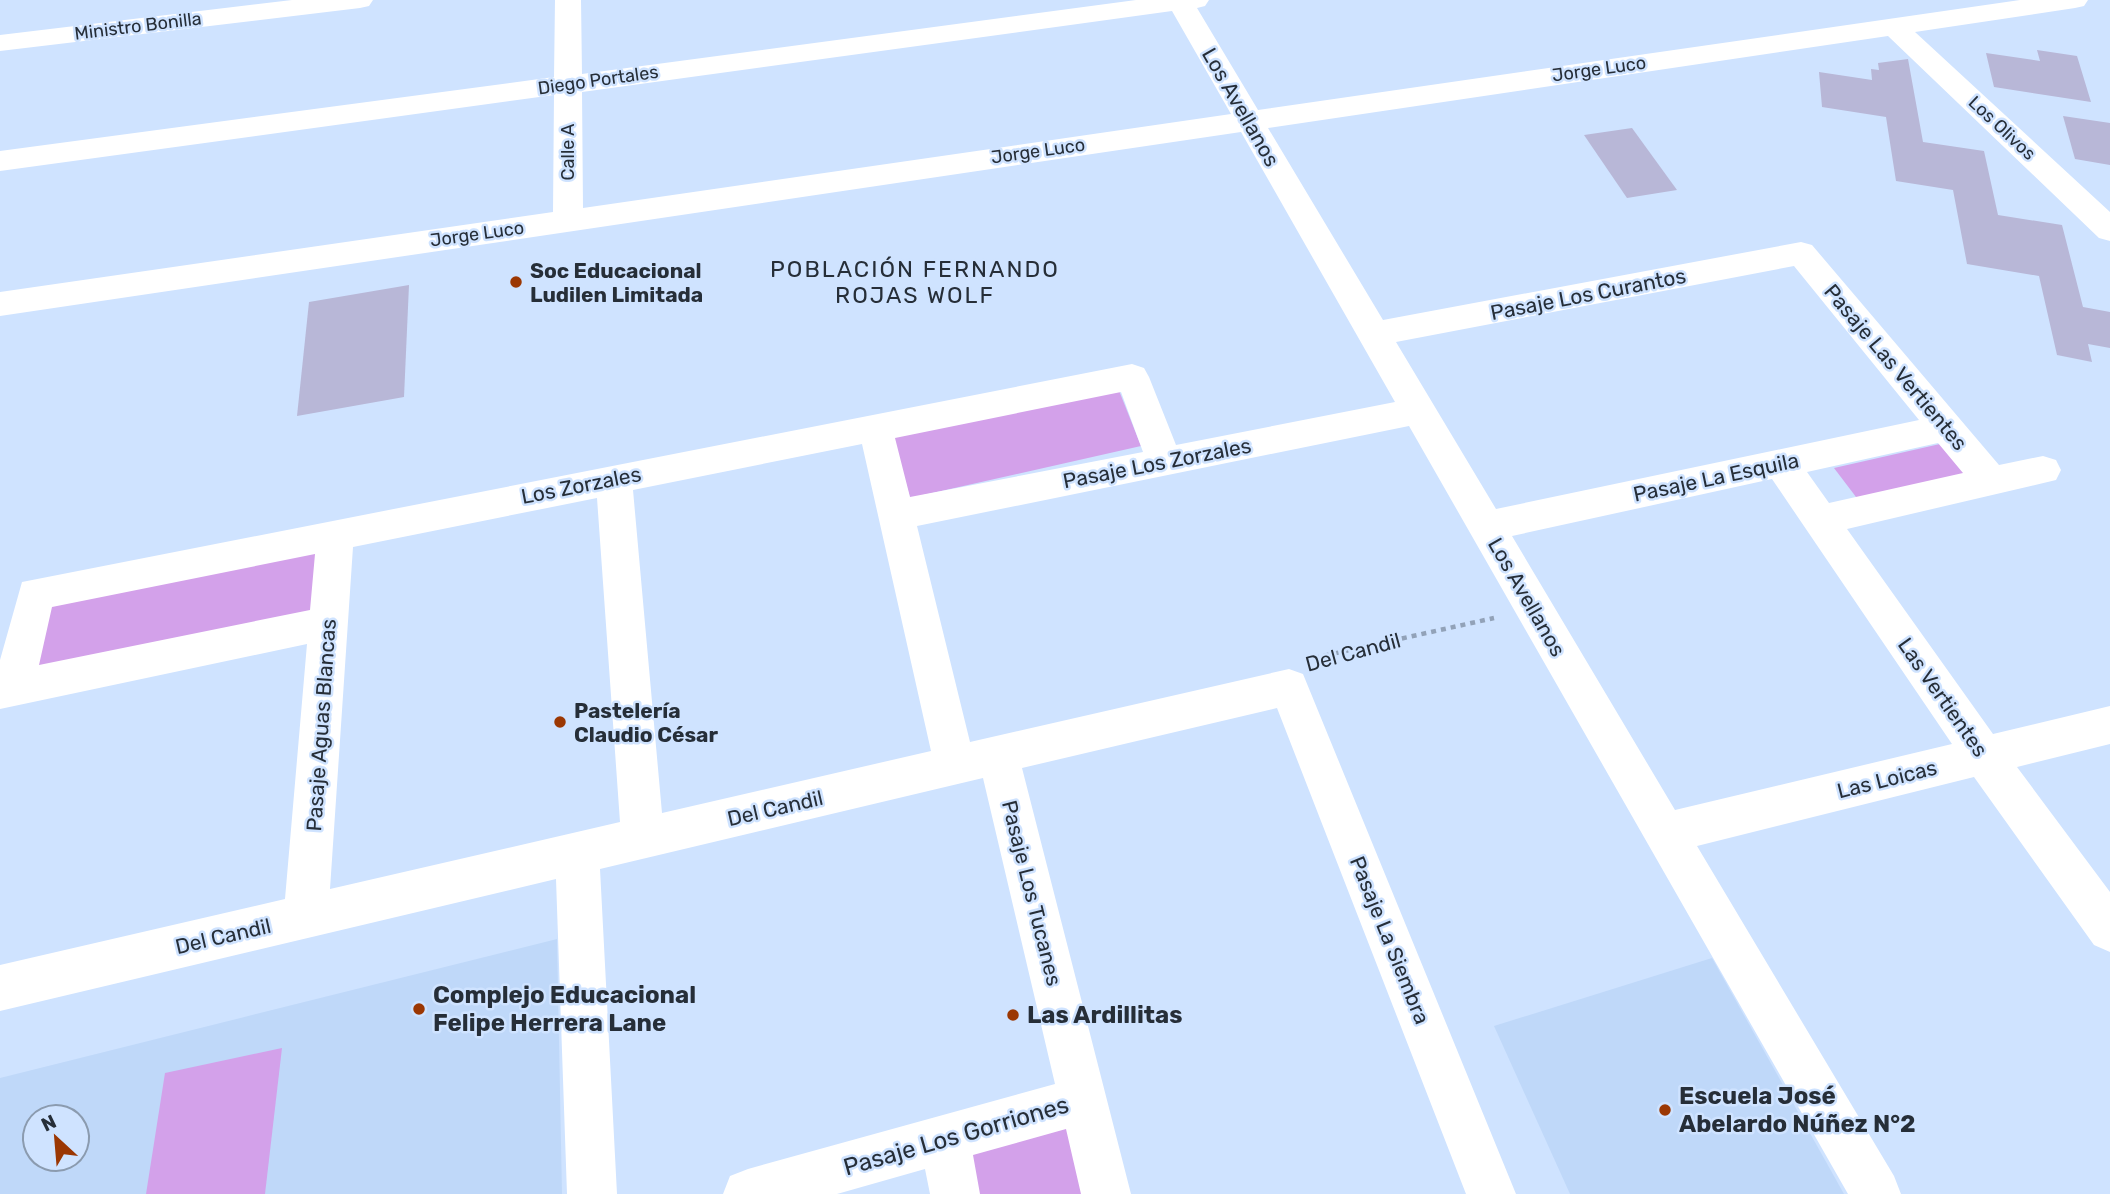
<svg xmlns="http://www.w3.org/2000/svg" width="2110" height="1194" viewBox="0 0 2110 1194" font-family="Rubik,sans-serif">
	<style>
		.built { fill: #bfd8f9; fill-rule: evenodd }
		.green { fill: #d3a1ea }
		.building { fill: #b8b7d7 }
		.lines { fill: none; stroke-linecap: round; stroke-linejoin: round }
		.path { stroke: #92a2b8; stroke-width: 4.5; stroke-dasharray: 5 5; stroke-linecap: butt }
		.minor { fill: #fff; fill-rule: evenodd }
		.poi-dot { fill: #9b3703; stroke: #cfe3ff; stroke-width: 2.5 }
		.labels { text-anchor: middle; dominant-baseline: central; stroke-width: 5; stroke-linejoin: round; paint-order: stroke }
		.far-street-label { font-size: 18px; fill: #262e38; stroke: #cfe3ff }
		.street-label { font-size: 21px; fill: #262e38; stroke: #cfe3ff }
		.poi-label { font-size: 21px; font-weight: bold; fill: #262e38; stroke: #cfe3ff; text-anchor: start }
		.neighbourhood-label { font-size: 23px; letter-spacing: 2px; fill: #262e38; stroke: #cfe3ff }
		.near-poi-label { font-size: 24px; font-weight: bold; fill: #262e38; stroke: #cfe3ff; text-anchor: start }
		.near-street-label { font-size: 24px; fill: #262e38; stroke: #cfe3ff }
	</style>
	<rect width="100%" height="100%" fill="#cfe3ff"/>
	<!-- built -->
	<g class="built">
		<path d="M557 939 562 1194H0V1078ZM35 1117H77V1159H35Z"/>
		<path d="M1712 958 1844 1194H1570L1494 1026Z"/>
	</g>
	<!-- green -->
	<g class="green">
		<path d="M1118 388 1141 446 910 498 893 437Z"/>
		<path d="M1940 444 1980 493 1872 518 1834 468Z"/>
		<path d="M321 546 314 616 34 671 52 597Z"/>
		<path d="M282 1048 265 1194H146L165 1073Z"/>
		<path d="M1068 1127 1085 1194H973L965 1156Z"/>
	</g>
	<!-- building -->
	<g class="building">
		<path d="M2037 50 2077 56 2091 102 1994 87 1986 53 2040 61Z"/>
		<path d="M1908 59 1923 142 1984 151 1998 215 2062 225 2083 307 2110 312V348L2088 344 2092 362 2057 355 2039 276 1967 264 1953 190 1896 181 1886 117 1822 107 1819 72 1872 80 1871 69 1879 70 1878 63Z"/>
		<path d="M2063 116 2110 123V165L2075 159Z"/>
		<path d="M1632 128 1677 190 1627 198 1584 135Z"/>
		<path d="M409 285 404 397 297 416 309 302Z"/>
	</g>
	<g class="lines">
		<!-- path -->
		<path class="path" d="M1314 658 1494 618"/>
		<!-- minor -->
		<g class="minor">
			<path d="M292 0H373L369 6 360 8 0 51V35Z"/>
			<path d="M555 0H581L582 74 1136 0H1209L1205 6 1197 8 1258 110 2020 0H2088L2084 6 2075 8 1915 32 2110 212V241L2099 238 1888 36 1268 128 1383 320 1801 242 1812 245 1999 465 2043 456 2056 460 2061 470 2056 480 1847 529 1993 734 2110 706V744L2017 767 2110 892V952L2094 945 1974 777 1697 846 1894 1176 1901 1194H1848L1409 426 917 526 970 742 1289 669 1303 674 1516 1194H1466L1277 708 1022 768 1131 1194H1081L1066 1129 973 1155 980 1194H930L925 1169 837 1194H723L730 1176 748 1169 1055 1084 983 778 600 869 617 1194H567L556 879 0 1011V965L285 899 307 644 0 709V660L22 582 1132 364 1144 368 1149 377 1176 445 1395 402 1241 132 0 316V292L553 212 554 95 0 171V151L554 77ZM1172 11 1231 114 583 208 582 92ZM1794 266 1919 420 1496 509 1396 342ZM1121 392 1143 452 910 497 895 438ZM1938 443 1963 473 1829 503 1807 472ZM862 444 931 751 662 813 633 490ZM1772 479 1952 744 1675 810 1512 536ZM597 498 620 822 330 889 353 547ZM315 554 310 610 39 665 52 607Z"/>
		</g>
	</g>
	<!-- markers -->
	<g class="poi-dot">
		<circle cx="516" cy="282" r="7"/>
		<circle cx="560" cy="722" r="7"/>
		<circle cx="419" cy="1009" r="7"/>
		<circle cx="1013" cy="1015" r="7"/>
		<circle cx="1665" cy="1110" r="7"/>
	</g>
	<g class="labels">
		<!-- far-street labels -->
		<g class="far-street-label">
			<text transform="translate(138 26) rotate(-7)">Ministro Bonilla</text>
			<text transform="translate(1599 69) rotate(-8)">Jorge Luco</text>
			<text transform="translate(598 80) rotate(-8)">Diego Portales</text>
			<text transform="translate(2002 128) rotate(43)">Los Olivos</text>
			<text transform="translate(1038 151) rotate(-8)">Jorge Luco</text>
			<text transform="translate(568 152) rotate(-90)">Calle A</text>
			<text transform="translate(477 234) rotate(-8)">Jorge Luco</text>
		</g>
		<!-- street labels -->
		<g class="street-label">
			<text transform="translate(1241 107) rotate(60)">Los Avellanos</text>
			<text transform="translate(1588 294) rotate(-11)">Pasaje Los Curantos</text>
			<text transform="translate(1896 367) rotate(50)">Pasaje Las Vertientes</text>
			<text transform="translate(1157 463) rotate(-11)">Pasaje Los Zorzales</text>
			<text transform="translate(1716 477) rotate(-12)">Pasaje La Esquila</text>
			<text transform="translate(581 485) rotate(-11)">Los Zorzales</text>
			<text transform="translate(1527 597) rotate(60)">Los Avellanos</text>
			<text transform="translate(1353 652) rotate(-15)">Del Candil</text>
			<text transform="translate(1943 697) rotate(55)">Las Vertientes</text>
			<text transform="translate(321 725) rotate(-86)">Pasaje Aguas Blancas</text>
			<text transform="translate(1887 779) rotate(-14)">Las Loicas</text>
			<text transform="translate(775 808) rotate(-13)">Del Candil</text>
			<text transform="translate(1032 893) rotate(76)">Pasaje Los Tucanes</text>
			<text transform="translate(223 936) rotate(-13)">Del Candil</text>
			<text transform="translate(1390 940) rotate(68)">Pasaje La Siembra</text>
		</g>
		<!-- poi labels -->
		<g class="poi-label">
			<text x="530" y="270">Soc Educacional<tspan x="530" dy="24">Ludilen Limitada</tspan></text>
			<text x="574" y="710">Pastelería<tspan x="574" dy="24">Claudio César</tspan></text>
		</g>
		<!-- neighbourhood labels -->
		<g class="neighbourhood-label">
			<text x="915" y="269">POBLACIÓN FERNANDO<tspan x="915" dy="26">ROJAS WOLF</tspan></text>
		</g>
		<!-- near-poi labels -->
		<g class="near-poi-label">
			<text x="433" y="995">Complejo Educacional<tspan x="433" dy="28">Felipe Herrera Lane</tspan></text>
			<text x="1027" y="1015">Las Ardillitas</text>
			<text x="1679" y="1096">Escuela José<tspan x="1679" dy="28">Abelardo Núñez N°2</tspan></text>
		</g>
		<!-- near-street labels -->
		<g class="near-street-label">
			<text transform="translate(956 1136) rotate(-16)">Pasaje Los Gorriones</text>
		</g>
	</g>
	<!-- north arrow -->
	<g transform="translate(56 1138) rotate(334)"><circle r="33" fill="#cfe3ff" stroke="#8b9baf" stroke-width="2"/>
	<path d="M0-5L12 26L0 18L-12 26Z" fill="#9b3703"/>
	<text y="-10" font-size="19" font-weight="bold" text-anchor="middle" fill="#262e38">N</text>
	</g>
</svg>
